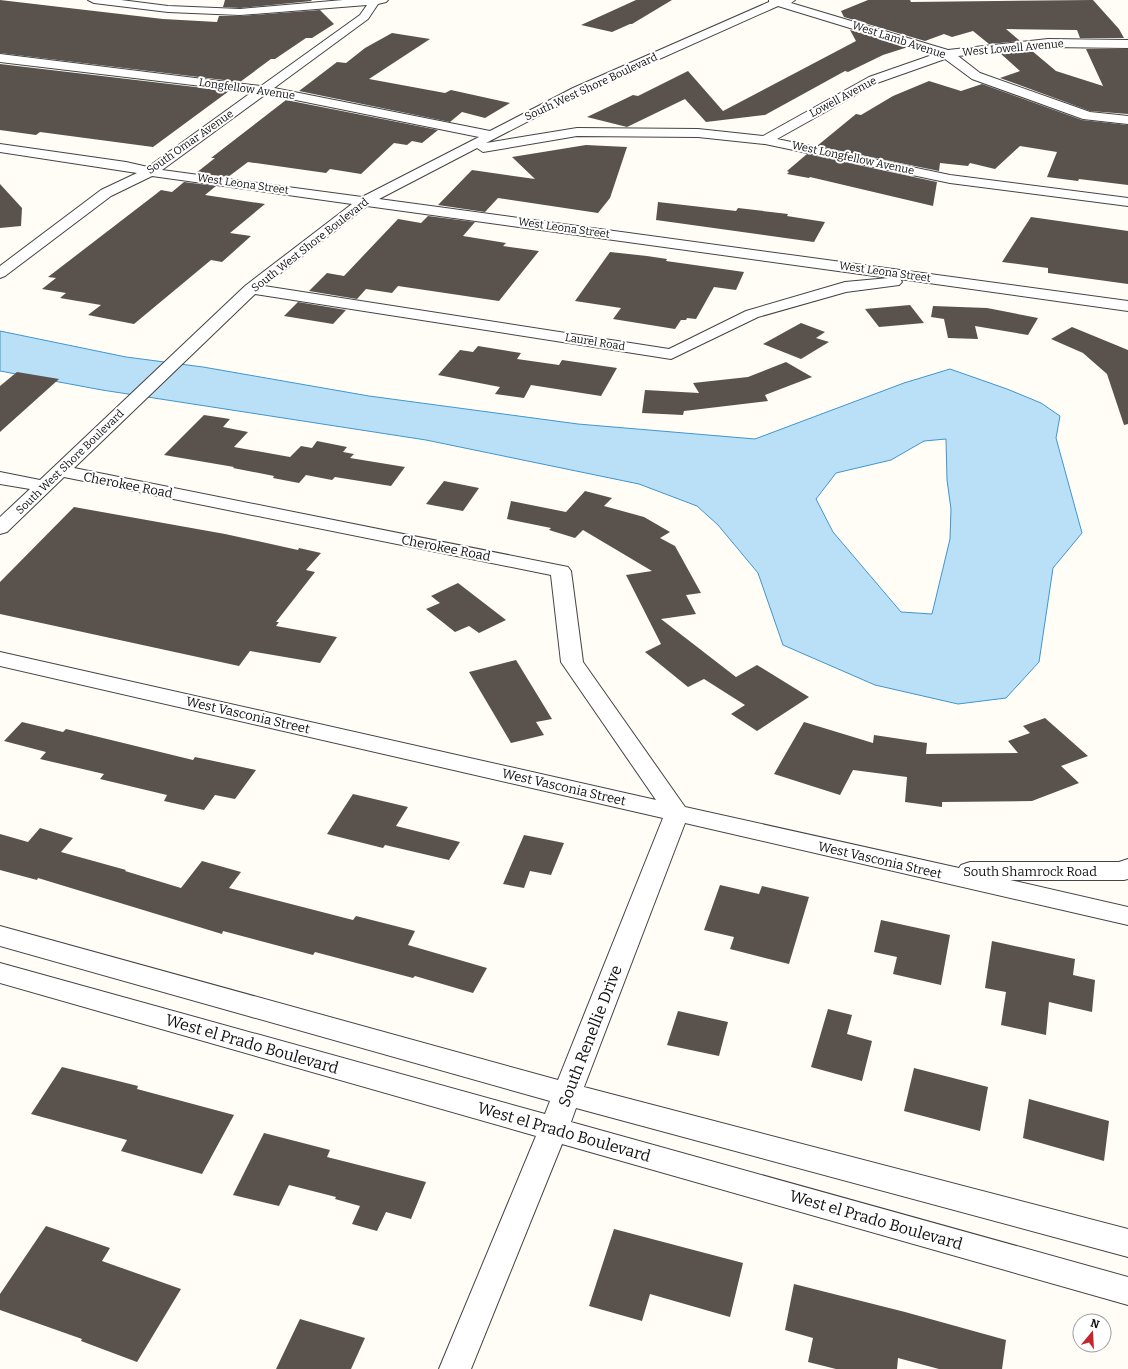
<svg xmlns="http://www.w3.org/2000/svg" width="1128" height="1369" viewBox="0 0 1128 1369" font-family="Bitter,serif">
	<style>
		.water { fill: #b9e0f7; stroke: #3f96cf; fill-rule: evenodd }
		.building { fill: #5a524d }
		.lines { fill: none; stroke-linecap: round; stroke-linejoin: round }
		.minor-casing { stroke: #444; stroke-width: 2 }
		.minor { fill: #fff; fill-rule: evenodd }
		.labels { text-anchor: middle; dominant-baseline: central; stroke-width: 4; stroke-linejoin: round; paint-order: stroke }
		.far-street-label { font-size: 11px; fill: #111; stroke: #fff }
		.street-label { font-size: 13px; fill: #111; stroke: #fff }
		.near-street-label { font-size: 16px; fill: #111; stroke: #fff }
	</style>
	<rect width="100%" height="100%" fill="#fffdf5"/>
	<!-- water -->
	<path class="water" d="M0 331 126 357 203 367 369 396 578 424 755 439 904 383 950 369 1007 389 1041 403 1060 416 1056 438 1082 533 1053 568 1039 662 1006 698 958 704 875 685 783 645 758 573 718 525 697 506 639 484 426 440 102 390 0 371ZM946 439 947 480 951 509 950 539 932 614 901 612 833 532 816 499 836 473 891 460 924 441Z"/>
	<!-- building -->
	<g class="building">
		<path d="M0 0 163 19 217 22 219 16H240L320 10 334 24 312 38H306L275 59H271L240 82 0 53Z"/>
		<path d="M225 0H311L312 1 240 8 223 7Z"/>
		<path d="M636 0H672L632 24H630L612 32 581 25Z"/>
		<path d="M868 0H910L911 2 1093 0 1119 29 1124 38H1080L1077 30 1006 29 1020 41 989 44 973 31 952 37 944 34 925 41 844 17 841 11Z"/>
		<path d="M850 30 908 47 883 55 848 72 845 71 765 115 706 122 685 99 627 127 587 117 633 95 638 96 688 71 723 111 856 41Z"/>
		<path d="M392 33 430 39 369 79 445 93 451 90 510 103 485 118 462 112 450 122 299 91 337 62 346 63 365 48Z"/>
		<path d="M1086 49H1128V114L1090 111 1000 78 1020 71 1000 53 1031 50 1056 71 1103 86Z"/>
		<path d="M0 64 229 91 153 147 40 132 36 135 0 130Z"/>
		<path d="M929 81 961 91 982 84 1082 120 1128 125V185L1079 179 1078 181 1047 177 1057 152 1020 146 995 169 970 163 968 166 940 163 939 171 817 146 856 114 861 115 893 96Z"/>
		<path d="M286 100 438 130 422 143 412 141 407 145 394 143 361 174 330 169 326 173 248 162 228 177 196 173 215 158H211Z"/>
		<path d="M586 145 627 147 610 198 598 213 498 198 485 212 438 205 472 170 535 179 512 157Z"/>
		<path d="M807 154 937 182 933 206 810 177 809 178 787 174 789 172 787 171Z"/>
		<path d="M184 182 216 186 205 195 265 204 230 233 251 236 222 262 211 260 134 324 88 315 101 305 60 298 66 293 42 289 56 278 48 277 156 194 161 190 172 192Z"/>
		<path d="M0 184 22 208 21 226 0 228Z"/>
		<path d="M658 202 736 211 738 208 788 214 787 216 825 222 814 242 656 220Z"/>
		<path d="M428 216 475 222 463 236 506 243 503 246 539 251 499 301 398 286 392 293 366 289 357 299 309 291 327 273 344 276 398 219 421 223Z"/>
		<path d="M1031 217 1128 231V284L1048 273V268L1002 262Z"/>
		<path d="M610 252 647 256 667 259 666 261 744 272 736 290 714 287 696 319 687 318 686 320H681L675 329 613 319 621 308 575 301Z"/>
		<path d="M298 302 346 310 333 324 284 316Z"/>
		<path d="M910 305 924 323 879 327 865 309Z"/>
		<path d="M933 306 987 308 1038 318 1028 335 975 326 978 339 948 338 944 319 931 317Z"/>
		<path d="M801 323 825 332 816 338 829 342 801 359 763 344Z"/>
		<path d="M1072 327 1128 350V424L1124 425 1107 374 1083 353 1051 339Z"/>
		<path d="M478 346 521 353 517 359 559 365 562 360 617 368 601 396 531 385 524 398 495 394 500 387 438 375 460 350 473 352Z"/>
		<path d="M786 362 812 377 765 395 768 401 684 411 683 415 642 413 645 390 699 393 693 383 748 377Z"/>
		<path d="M17 372 59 379 0 432V386Z"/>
		<path d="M204 415 230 419 223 427 248 432 234 447 290 457 301 446 312 448 317 441 347 447 343 452 354 454 350 458 405 467 391 486 335 477 332 480 306 475 299 483 273 478 274 476 233 468 234 467 164 455Z"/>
		<path d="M444 481 479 488 463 511 426 504Z"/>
		<path d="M585 491 612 498 604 506 644 517 670 532 660 538 675 546 701 593 686 595 696 614 661 619 736 677 757 665 809 697 757 731 731 714 745 705 704 679 688 687 645 652 661 644 626 575 652 571 583 530 575 538 549 530 551 528 507 519 511 501 566 512Z"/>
		<path d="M74 507 225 534 298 550 299 548 321 553 306 570 315 572 276 622H279L276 626 337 637 320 663 250 651 239 666 0 614V582Z"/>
		<path d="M458 583 506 620 479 633 469 626 455 632 426 609 440 603 431 596Z"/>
		<path d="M516 660 552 719 536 722 544 735 511 743 469 672Z"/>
		<path d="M1045 718 1088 756 1061 766 1079 783 1032 801 942 802V807L905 802 907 777 853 770 840 795 774 774 804 722 873 743 874 735 927 743 926 754 1018 753 1008 741 1030 733 1023 726Z"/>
		<path d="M22 722 63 732 66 729 193 760 195 757 256 770 235 799 215 795 204 810 164 801 167 795 100 779 104 774 40 759 46 752 4 741Z"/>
		<path d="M353 794 408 807 396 826 460 842 449 860 385 845 383 848 327 834Z"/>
		<path d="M40 828 73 838 61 852 126 870 125 871 181 888 202 861 241 872 229 888 353 920 356 916 415 931 408 945 487 968 473 993 415 976 413 978 315 952 313 955 223 931 222 934 38 878 37 880 0 870V834L28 842Z"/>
		<path d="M524 835 564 843 551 875 530 871 524 888 503 884Z"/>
		<path d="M720 885 759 894 762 886 809 897 789 964 730 949 734 937 704 930Z"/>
		<path d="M881 920 950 935 941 985 893 974 897 957 874 952Z"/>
		<path d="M992 941 1075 959 1073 975 1095 980 1092 1012 1049 1002 1046 1035 1001 1025 1006 992 985 988Z"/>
		<path d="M828 1009 852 1015 847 1034 872 1041 862 1081 811 1067Z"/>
		<path d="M678 1011 728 1022 719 1056 667 1045Z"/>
		<path d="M62 1067 138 1086 137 1089 234 1115 202 1174 121 1151 127 1140 31 1114Z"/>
		<path d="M914 1068 988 1087 980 1131 904 1111Z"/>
		<path d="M1029 1099 1109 1121 1104 1161 1023 1138Z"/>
		<path d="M264 1133 330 1150 327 1157 426 1182 411 1219 386 1212 377 1231 352 1224 360 1206 335 1199 336 1197 289 1185 279 1206 233 1195Z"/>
		<path d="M46 1226 110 1248 102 1261 181 1289 137 1362 81 1341 82 1339 0 1310V1294Z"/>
		<path d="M614 1229 743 1263 730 1317 650 1294 642 1321 589 1306Z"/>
		<path d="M794 1284 905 1312 1006 1340 1002 1369H939L898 1358 897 1369H836L808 1362 813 1338 785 1330Z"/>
		<path d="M300 1319 365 1338 351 1369H276Z"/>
	</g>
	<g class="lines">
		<defs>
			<path id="minor" d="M88 0H121L168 6 240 9 343 0H388L386 2 378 4 368 19 274 88 490 131 573 88 769 2V0H795L791 3 948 50 1048 39 1128 40V48L1048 47 958 56 980 73 1090 112 1128 116V124L1083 119 972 79 945 59 877 83 777 139 950 175 1128 198V206L950 183 765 144 698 137 577 136 483 152 477 148 379 199 1128 301V311L900 279 902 282 899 285 846 292 758 317 671 359 255 294 74 468 568 567 571 571 583 662 685 807 959 868 961 865 970 862H1119L1128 859V879L1124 880H1010L1128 907V925L685 823 584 1087 1128 1229V1257L576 1108 571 1122 1128 1277V1305L562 1144 471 1369H439L536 1136 0 983V963L545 1114 550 1101 0 946V926L558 1080 663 818 0 666V652L656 800 561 662 551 575 64 477 7 532 0 534V517L30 489 0 484V472L40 480 245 286 352 204 152 176 111 196 5 276 0 278V266L101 190 137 173 0 152V144L126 162 148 167 252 92 0 62V54L261 86 360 15 367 5 240 15 168 12 94 3ZM778 6 935 54 869 77 763 136 698 129 577 128 486 143 581 94ZM266 94 479 137 362 197 162 170ZM367 206 889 278 845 282 746 311 669 349 264 286Z"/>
		</defs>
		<!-- minor casing -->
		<use href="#minor" class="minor-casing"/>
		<!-- minor -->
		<use href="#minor" class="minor"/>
	</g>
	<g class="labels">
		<!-- far-street labels -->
		<g class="far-street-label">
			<text transform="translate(899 40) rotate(18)">West Lamb Avenue</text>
			<text transform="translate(1013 48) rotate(-5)">West Lowell Avenue</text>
			<text transform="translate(591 87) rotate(-25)">South West Shore Boulevard</text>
			<text transform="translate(247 89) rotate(8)">Longfellow Avenue</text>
			<text transform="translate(843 97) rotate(-28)">Lowell Avenue</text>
			<text transform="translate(190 142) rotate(-35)">South Omar Avenue</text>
			<text transform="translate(853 158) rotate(12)">West Longfellow Avenue</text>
			<text transform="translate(243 184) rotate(8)">West Leona Street</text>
			<text transform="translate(564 228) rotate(8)">West Leona Street</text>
			<text transform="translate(310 245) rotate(-38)">South West Shore Boulevard</text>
			<text transform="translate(885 272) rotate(8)">West Leona Street</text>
			<text transform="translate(595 342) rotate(9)">Laurel Road</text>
			<text transform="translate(70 462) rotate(-44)">South West Shore Boulevard</text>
		</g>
		<!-- street labels -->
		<g class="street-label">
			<text transform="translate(128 485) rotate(11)">Cherokee Road</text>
			<text transform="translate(446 548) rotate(11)">Cherokee Road</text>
			<text transform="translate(248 715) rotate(13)">West Vasconia Street</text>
			<text transform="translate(564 787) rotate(13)">West Vasconia Street</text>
			<text transform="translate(880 860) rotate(13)">West Vasconia Street</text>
			<text x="1030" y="871">South Shamrock Road</text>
		</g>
		<!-- near-street labels -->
		<g class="near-street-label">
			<text transform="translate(590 1036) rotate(-69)">South Renellie Drive</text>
			<text transform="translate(252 1044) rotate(16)">West el Prado Boulevard</text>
			<text transform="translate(564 1132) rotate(16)">West el Prado Boulevard</text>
			<text transform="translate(876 1220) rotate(16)">West el Prado Boulevard</text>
		</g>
	</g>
	<!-- north arrow -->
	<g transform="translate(1092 1333) rotate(18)"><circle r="19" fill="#ffffff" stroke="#a0a0a0"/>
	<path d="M0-3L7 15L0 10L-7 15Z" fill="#c4262e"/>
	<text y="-6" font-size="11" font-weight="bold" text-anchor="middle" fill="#111111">N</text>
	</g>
</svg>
